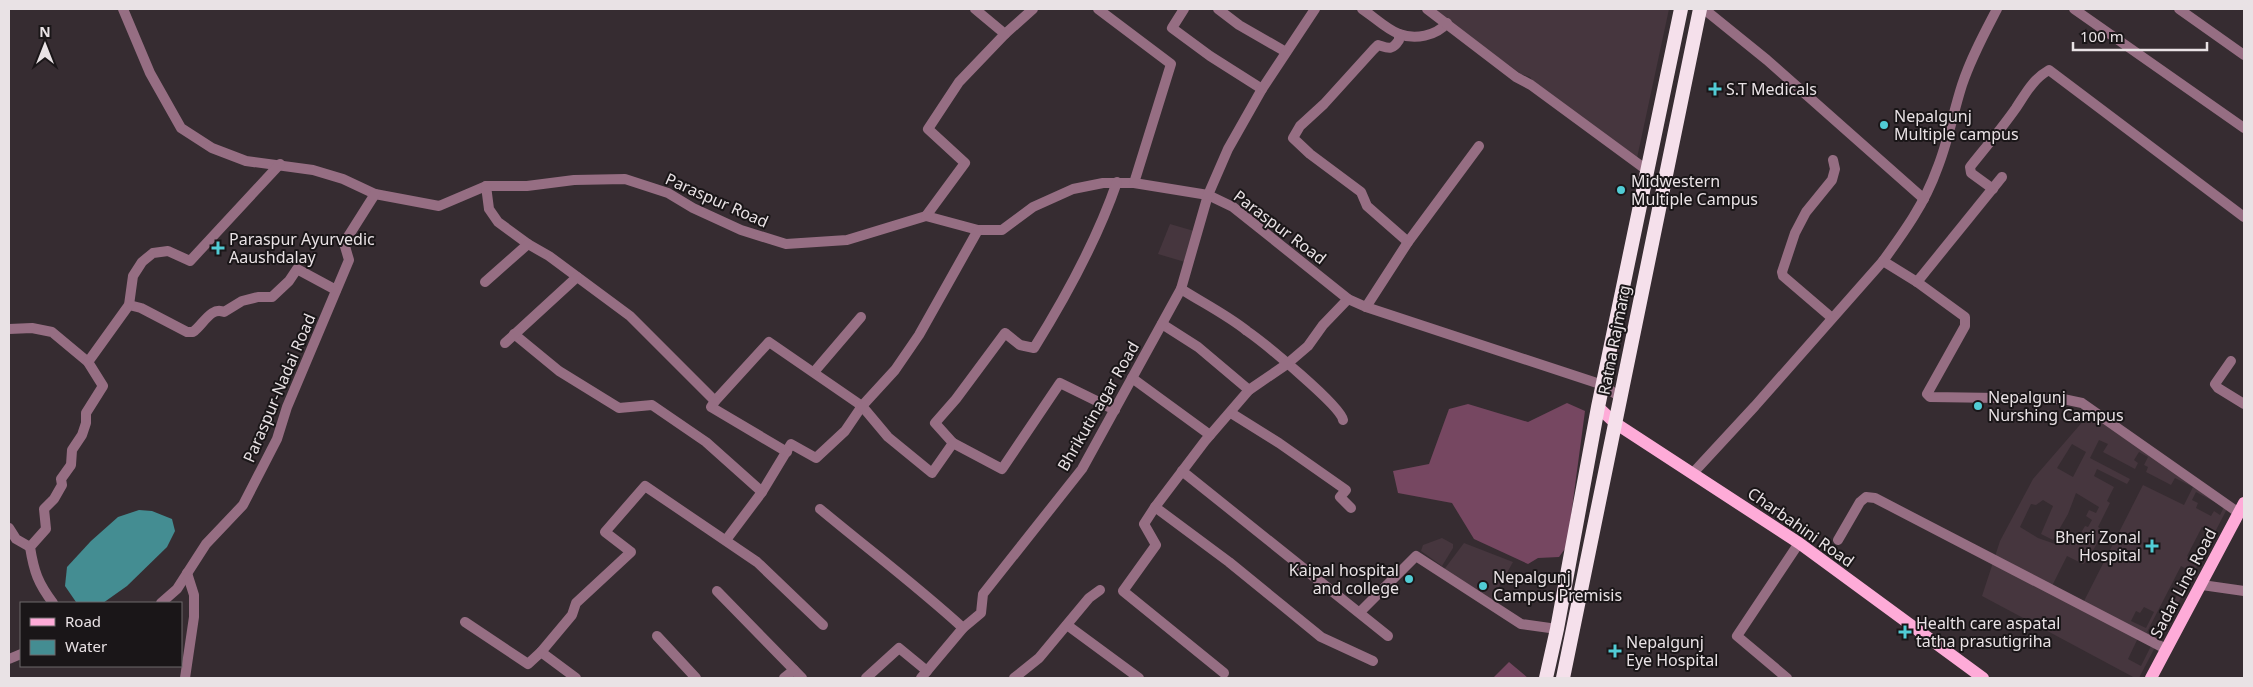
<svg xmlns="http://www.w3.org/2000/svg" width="2253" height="687" viewBox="0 0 2253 687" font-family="'Noto Sans',sans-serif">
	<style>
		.built { fill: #46363e; fill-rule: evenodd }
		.forest { fill: #764761 }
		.water { fill: #448d92 }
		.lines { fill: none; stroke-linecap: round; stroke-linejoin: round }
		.minor { stroke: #966e83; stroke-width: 10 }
		.major { stroke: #feabd8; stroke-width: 12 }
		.highway { stroke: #f5e0eb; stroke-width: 14 }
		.poi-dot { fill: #51ccd5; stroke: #1a1618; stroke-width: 2 }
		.labels { text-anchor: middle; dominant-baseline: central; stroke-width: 4; stroke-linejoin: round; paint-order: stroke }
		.poi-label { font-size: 16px; fill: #e9e2e5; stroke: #1a1618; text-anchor: start }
		.street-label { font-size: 16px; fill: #e9e2e5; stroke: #1a1618 }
	</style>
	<rect width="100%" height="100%" fill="#362c31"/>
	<!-- built -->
	<g class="built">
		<path d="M1432 9H1669L1637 158 1535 85 1530 77 1521 74Z"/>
		<path d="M1170 224 1194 231 1185 262 1158 254Z"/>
		<path d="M2091 412 2228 507 2139 678H2135L1982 596 2000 541 2033 479ZM2099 440 2108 444 2103 452 2135 469 2138 463 2134 460 2139 452 2148 457 2144 465 2148 467 2146 472 2171 485 2175 478 2193 487 2184 505 2143 485 2082 605 2051 588 2067 556 2083 564 2087 561 2104 531 2098 527 2110 503 2107 501 2114 487 2094 476 2097 469 2127 484 2130 479 2090 458ZM2072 444 2086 452 2073 477 2057 468ZM2196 492 2224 507 2220 515 2214 511 2211 516 2196 508 2198 503 2192 500ZM2076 493 2099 507 2096 513 2089 510 2086 516 2092 520 2088 527 2085 526 2075 543 2066 539 2064 542 2058 539 2055 544 2038 538 2020 527 2031 504 2036 505 2043 500 2053 506 2041 534 2053 540 2068 514ZM2202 527 2211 532 2196 561 2187 556ZM2181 566 2190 571 2154 637 2147 632ZM2144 607 2154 612 2146 628 2131 621 2136 611 2140 613ZM2138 638 2152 644 2141 666 2128 659Z"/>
		<path d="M1442 538 1453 544V548L1442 566 1421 551 1423 545Z"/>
		<path d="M1464 543 1513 562 1491 601 1443 571Z"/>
	</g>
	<!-- forest -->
	<g class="forest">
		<path d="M1567 403 1585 411 1567 546 1559 557 1538 558 1528 564 1474 539 1452 503 1398 493 1393 471 1429 464 1449 409 1468 404 1528 422Z"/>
		<path d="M1509 662 1528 678H1493Z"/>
	</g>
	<!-- water -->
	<path class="water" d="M139 510 152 511 172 519 175 531 167 547 127 586 103 603 76 602 65 586 67 567 91 541 118 517Z"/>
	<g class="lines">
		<!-- minor -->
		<g class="minor">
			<path d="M123 9 150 73 181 128 212 148 246 161 313 170 343 179 375 194 439 206 486 186H527L574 180 625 179 668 193 693 208 741 230 786 244 847 240 926 216 978 230H1002L1033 207 1073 189 1103 183H1134L1208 195 1233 207 1348 299 1366 307 1603 385 1621 398"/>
			<path d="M975 9 1005 34 1033 9"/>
			<path d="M1098 9 1171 64 1134 183"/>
			<path d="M1184 9 1172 28 1210 56 1262 89"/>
			<path d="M1218 9 1239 25 1286 52"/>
			<path d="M1362 9C1373 16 1386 29 1399 34 1415 40 1436 36 1447 23"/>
			<path d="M1427 9 1516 77 1531 85 1648 171"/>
			<path d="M1704 9 1767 60 1924 199"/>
			<path d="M2074 9 2244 128"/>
			<path d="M2179 9 2244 55"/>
			<path d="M1399 34V40C1392 51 1388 48 1378 45L1373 50 1324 104 1300 126 1293 138 1310 154 1361 192 1367 206 1408 242"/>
			<path d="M486 186 489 209 498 222 528 244 549 256 630 316 715 401 769 342 862 406 845 431 816 458 791 444 762 492 706 442 652 405 619 408 559 371 514 334"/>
			<path d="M1993 189 1971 173 1970 167C1986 147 2002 128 2016 108 2026 93 2033 79 2049 70L2244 217"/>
			<path d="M926 216 965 163 928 129 959 82 1005 34"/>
			<path d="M978 230 919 335 895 370 862 406 888 437 932 473 953 443 935 423 956 399 1005 333 1020 345 1034 348C1067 295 1097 240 1117 182"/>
			<path d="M1883 261C1904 232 1925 203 1937 169 1948 142 1953 113 1962 85 1971 58 1984 34 1997 9"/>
			<path d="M485 282 528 244"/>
			<path d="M1917 282 2002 177"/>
			<path d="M1181 289C1203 303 1227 315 1247 331 1263 342 1341 406 1343 420"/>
			<path d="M1348 299 1323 325 1308 346 1287 364 1249 390 1205 441 1155 507 1229 562 1321 637 1373 661"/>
			<path d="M129 305 141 308 187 332H193C203 325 211 306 224 312L242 301 258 297H272L289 281 297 269 336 290"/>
			<path d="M1366 307 1408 242 1479 146"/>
			<path d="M1832 318 1783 276 1782 272 1795 233 1806 212 1832 180 1835 169 1833 160"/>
			<path d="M1162 324 1198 347 1249 390"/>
			<path d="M9 329 32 328 52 332 88 362 103 386 86 413V423L82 435 72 450 71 465 61 479 62 485 54 499 44 509 46 529 30 547C34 572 38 583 53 603"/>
			<path d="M505 343 577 277"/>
			<path d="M2231 361 2215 384 2218 388 2244 404"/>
			<path d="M88 362 129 305 133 276 142 262 153 253 168 251 190 261 280 164"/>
			<path d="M814 372 861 317"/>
			<path d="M1132 378 1210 435"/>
			<path d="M715 401 711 407 787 452"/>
			<path d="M1231 413 1279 443 1346 490 1340 497 1351 508"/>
			<path d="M953 443 1002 469 1060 383 1115 410"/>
			<path d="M1182 471 1388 636"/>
			<path d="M1693 473 1755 406 1883 261 1917 282 1965 317V326L1927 394 1930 397 2063 399 2082 403 2239 513"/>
			<path d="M1155 507 1144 524 1156 545 1123 591 1224 673"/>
			<path d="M820 509C868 549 917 586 963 628"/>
			<path d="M9 528 16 539 30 547"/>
			<path d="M726 540 762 492"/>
			<path d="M1838 540 1860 502 1866 497 1875 498 2166 649"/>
			<path d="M2202 585 2244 591"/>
			<path d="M717 591 802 678"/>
			<path d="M161 603 177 589 206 544 243 505 277 439 287 407 349 260 344 243 375 194"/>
			<path d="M1360 612 1416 556 1521 624 1557 629"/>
			<path d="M465 622 528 664 541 652 576 678"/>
			<path d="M1067 625 1139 678"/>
			<path d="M657 636 696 678"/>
			<path d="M541 652 572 615 576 603 631 552 605 532 645 486 757 562 823 625"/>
			<path d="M9 659 21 654"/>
			<path d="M185 678 194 617V595L187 573"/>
			<path d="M784 678 794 670"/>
			<path d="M866 678 899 648 927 671"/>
			<path d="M921 678 963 628 981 613 983 594 1082 469 1181 289 1208 195 1228 149 1262 89 1315 9"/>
			<path d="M1014 678 1039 658 1089 598 1100 590"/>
			<path d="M1787 678 1737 636 1799 543"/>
		</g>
		<!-- major -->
		<g class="major">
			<path d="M1598 407 1615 423 1799 543 1983 678"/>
			<path d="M2151 678 2244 503"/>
		</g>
		<!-- highway -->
		<g class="highway">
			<path d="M1546 678 1557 629 1598 407 1681 9"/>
			<path d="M1563 678 1700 9"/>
		</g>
	</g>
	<!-- markers -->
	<g class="poi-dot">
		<path d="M1712.5 81.5h5v5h5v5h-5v5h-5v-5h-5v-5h5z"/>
		<circle cx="1884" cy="125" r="5"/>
		<circle cx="1621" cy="190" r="5"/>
		<path d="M215.5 240.5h5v5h5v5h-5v5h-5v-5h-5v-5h5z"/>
		<circle cx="1978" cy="406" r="5"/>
		<path d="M2149.5 538.5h5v5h5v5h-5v5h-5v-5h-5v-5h5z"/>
		<circle cx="1409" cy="579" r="5"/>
		<circle cx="1483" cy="586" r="5"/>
		<path d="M1902.5 624.5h5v5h5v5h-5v5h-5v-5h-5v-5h5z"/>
		<path d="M1612.5 643.5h5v5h5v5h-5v5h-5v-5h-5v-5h5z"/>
	</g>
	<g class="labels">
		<!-- poi labels -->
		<g class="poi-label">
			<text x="1726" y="89">S.T Medicals</text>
			<text x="1894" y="116">Nepalgunj<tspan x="1894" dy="18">Multiple campus</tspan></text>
			<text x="1631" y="181">Midwestern<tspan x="1631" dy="18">Multiple Campus</tspan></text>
			<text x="229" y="239">Paraspur Ayurvedic<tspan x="229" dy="18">Aaushdalay</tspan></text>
			<text x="1988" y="397">Nepalgunj<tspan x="1988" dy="18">Nurshing Campus</tspan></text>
			<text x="2141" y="537" text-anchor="end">Bheri Zonal<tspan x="2141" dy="18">Hospital</tspan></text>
			<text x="1399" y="570" text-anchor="end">Kaipal hospital<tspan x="1399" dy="18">and college</tspan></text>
			<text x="1493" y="577">Nepalgunj<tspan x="1493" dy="18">Campus Premisis</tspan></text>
			<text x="1916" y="623">Health care aspatal<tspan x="1916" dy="18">tatha prasutigriha</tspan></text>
			<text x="1626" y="642">Nepalgunj<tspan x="1626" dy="18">Eye Hospital</tspan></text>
		</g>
		<!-- street labels -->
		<g class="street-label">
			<text transform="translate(717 200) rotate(24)">Paraspur Road</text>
			<text transform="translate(1280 227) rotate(37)">Paraspur Road</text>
			<text transform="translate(1614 340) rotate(-79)">Ratna Rajmarg</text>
			<text transform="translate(279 388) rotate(-67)">Paraspur-Nadai Road</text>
			<text transform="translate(1098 406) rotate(-60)">Bhrikutinagar Road</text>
			<text transform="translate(1801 527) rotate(35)">Charbahini Road</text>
			<text transform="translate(2183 583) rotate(-62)">Sadar Line Road</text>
		</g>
	</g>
	<!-- border -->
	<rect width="2253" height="687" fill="none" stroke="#e9e2e5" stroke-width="20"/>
	<!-- legend -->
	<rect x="20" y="602" width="162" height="65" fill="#1a1618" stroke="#6d686a"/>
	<rect x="30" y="618" width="25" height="8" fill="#feabd8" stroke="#6d686a"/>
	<text x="65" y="627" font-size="15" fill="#e9e2e5">Road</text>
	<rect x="30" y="640" width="25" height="15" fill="#448d92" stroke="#6d686a"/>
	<text x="65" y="652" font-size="15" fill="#e9e2e5">Water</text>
	<!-- north arrow -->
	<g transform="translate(45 45)" stroke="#1a1618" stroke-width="4" paint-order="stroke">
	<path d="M0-4L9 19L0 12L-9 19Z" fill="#e9e2e5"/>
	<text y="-8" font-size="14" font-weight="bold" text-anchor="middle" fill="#e9e2e5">N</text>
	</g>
	<!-- scale -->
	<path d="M2073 42v8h134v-8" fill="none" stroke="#e9e2e5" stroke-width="2.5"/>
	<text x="2080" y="42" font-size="15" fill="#e9e2e5" stroke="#1a1618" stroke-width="4" paint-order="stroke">100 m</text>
</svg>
